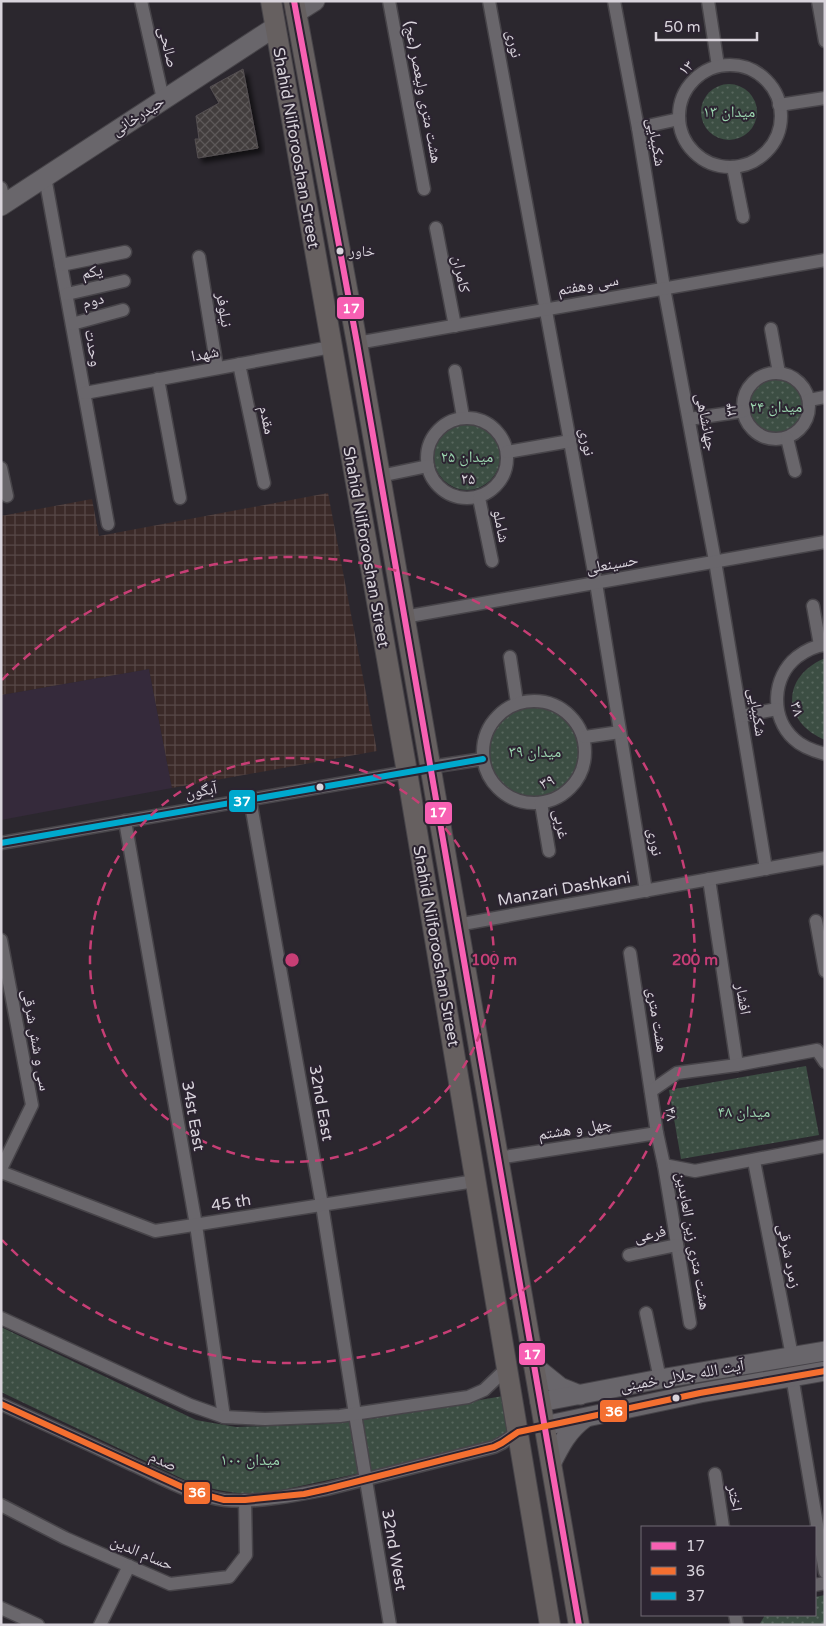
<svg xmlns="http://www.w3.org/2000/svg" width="826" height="1626" viewBox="0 0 826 1626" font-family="'Varela Round','Noto Naskh Arabic',sans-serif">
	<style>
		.built { fill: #352a3b }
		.industrial { fill: url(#industrial-grid) }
		.grass { fill: url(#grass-dots) }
		.building { fill: url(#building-cross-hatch); stroke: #544f51; filter: url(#shadow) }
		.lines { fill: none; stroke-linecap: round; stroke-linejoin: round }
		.street-casing { stroke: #474449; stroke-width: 15 }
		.secondary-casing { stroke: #474449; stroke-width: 21 }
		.primary-casing { stroke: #474449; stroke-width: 22 }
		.street { stroke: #69666b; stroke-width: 12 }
		.secondary { stroke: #69666b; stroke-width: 19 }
		.primary { stroke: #666060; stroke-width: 20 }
		.bus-1-casing { stroke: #2c2431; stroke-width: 10 }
		.bus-2-casing { stroke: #2c2431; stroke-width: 10 }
		.bus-3-casing { stroke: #2c2431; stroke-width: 10 }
		.bus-1 { stroke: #f860b3; stroke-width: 6 }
		.bus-2 { stroke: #f46f30; stroke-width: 6 }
		.bus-3 { stroke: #00a9ce; stroke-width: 6 }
		.ring { fill: none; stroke: #c73e75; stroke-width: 2.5; stroke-dasharray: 9 6 }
		.bus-dot { fill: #d9d4dc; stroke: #2c2431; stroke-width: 2 }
		.labels { text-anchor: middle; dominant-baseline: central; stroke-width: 4; stroke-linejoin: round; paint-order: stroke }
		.bus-label { font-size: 15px; fill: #d9d4dc; stroke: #2c2431; text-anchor: start }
		.street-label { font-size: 16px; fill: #d9d4dc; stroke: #2c2431 }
		.park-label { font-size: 16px; fill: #9ad4ae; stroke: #2c2431 }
		.centre { fill: #c73e75; stroke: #2c2431; stroke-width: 2.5 }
		.ring-label { font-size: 15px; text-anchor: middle; font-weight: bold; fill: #c73e75; stroke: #2c2431; stroke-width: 4; stroke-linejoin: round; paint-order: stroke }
		.line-badge { stroke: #2c2431; stroke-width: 2 }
		.badge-label { font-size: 14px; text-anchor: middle; font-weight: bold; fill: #fff }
	</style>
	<defs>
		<pattern id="industrial-grid" width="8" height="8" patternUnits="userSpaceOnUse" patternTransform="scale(1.25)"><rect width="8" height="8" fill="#3b2a28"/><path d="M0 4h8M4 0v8" fill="none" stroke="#574847"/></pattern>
		<pattern id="grass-dots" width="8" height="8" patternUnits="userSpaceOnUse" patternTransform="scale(1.25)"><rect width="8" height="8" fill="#3c4e43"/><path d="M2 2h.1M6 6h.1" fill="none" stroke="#58675e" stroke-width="1.8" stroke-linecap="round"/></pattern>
		<pattern id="building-cross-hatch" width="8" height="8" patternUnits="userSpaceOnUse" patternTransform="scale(1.25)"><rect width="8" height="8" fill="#423d3e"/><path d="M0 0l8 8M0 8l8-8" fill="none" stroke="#5d5859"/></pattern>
		<filter id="shadow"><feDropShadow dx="4.5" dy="4.5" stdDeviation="2.5" flood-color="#0009"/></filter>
	</defs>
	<rect width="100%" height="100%" fill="#2b272e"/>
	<!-- built -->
	<path class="built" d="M149 669 172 788 1 820V695Z"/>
	<!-- industrial -->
	<path class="industrial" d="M328 493 377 751 172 788 149 669 1 695V516L92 499 99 536Z"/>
	<!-- grass -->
	<g class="grass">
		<circle cx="729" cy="112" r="28"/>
		<circle cx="776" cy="406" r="31"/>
		<circle cx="467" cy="457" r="33"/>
		<path d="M823 659H825V740C782 722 781 678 823 659Z"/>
		<path d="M548 702 574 719 585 752 579 778 541 803 510 797 483 759 501 711Z"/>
		<path d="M806 1066 819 1135 681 1159 669 1090Z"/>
		<path d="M1 1327 196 1420 236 1427 327 1424 370 1419 503 1396 510 1434 500 1443 282 1490C272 1492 261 1494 250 1494 228 1493 206 1488 185 1480L1 1392Z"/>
		<path d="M825 1595V1625H759L765 1615H815V1597Z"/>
	</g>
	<!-- building -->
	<path class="building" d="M243 69 258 148 198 158 195 139H199L196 116 219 103 210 87Z"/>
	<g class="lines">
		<defs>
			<g id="street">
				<path d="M141 1 163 99"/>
				<path d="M389 1 424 189"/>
				<path d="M489 1 596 583 646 891"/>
				<path d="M614 1 638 128 664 288 715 561 766 869"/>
				<path d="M708 1 718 66"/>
				<path d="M818 1 825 41"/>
				<circle cx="730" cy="116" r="51"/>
				<path d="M779 105 825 98"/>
				<path d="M638 128 679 119"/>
				<path d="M733 167 743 217"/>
				<path d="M45 177 108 524"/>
				<path d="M1 188 5 203"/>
				<path d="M436 228 455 326"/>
				<path d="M199 257 217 368"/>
				<path d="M61 265 125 252"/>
				<path d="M67 294 124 281"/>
				<path d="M72 324 123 310"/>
				<path d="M771 329 779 373"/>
				<path d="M357 343 825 260"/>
				<path d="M239 364 264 483"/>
				<path d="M455 371 463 417"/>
				<circle cx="776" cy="406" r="33"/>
				<path d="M158 379 180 498"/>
				<path d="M85 393 331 347"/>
				<path d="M809 400 825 397"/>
				<circle cx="467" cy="458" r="40"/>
				<path d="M689 419 744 411"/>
				<path d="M787 438 795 471"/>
				<path d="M507 452 570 441"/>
				<path d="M1 468 7 496"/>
				<path d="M380 476 428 466"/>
				<path d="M479 498 492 561"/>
				<path d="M813 606 820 645"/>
				<path d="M404 617 825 542"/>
				<path d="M825 645C814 646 805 651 797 657 772 677 770 717 794 739 802 747 814 751 825 754"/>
				<path d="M510 657 517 703"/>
				<circle cx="534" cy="752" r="51"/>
				<path d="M741 716 777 709"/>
				<path d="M585 737 620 732"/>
				<path d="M430 767 483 759"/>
				<path d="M250 799 322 1205 355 1414 390 1625"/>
				<path d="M541 803 549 851"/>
				<path d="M125 821 196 1225 224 1417"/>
				<path d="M1 843 407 772"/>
				<path d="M709 879 737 1065"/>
				<path d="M816 921 825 971"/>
				<path d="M457 925 825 858"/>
				<path d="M1 940 32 1105 1 1169"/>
				<path d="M630 953 657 1133 664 1165 695 1171 825 1146"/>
				<path d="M651 1091 677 1073 737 1065 817 1050 825 1062"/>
				<path d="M498 1158 657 1133"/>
				<path d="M754 1161 792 1356"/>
				<path d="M664 1165 690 1323"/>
				<path d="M1 1172 155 1231 475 1181"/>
				<path d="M629 1255 677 1245"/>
				<path d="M646 1313 660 1379"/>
				<path d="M1 1318 190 1405 224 1417 265 1419 340 1416 468 1397 484 1390 507 1368"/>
				<path d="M792 1376 825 1572"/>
				<path d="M1 1404C45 1424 89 1444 133 1465 162 1478 193 1496 225 1500 256 1503 297 1495 327 1489L494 1447 502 1443 518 1432"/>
				<path d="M715 1474 723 1527"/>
				<path d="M1 1505 65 1538 170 1584 229 1577 246 1555 245 1500"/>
				<path d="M815 1585 825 1583"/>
				<path d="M1 1608 38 1625"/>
				<path d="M735 1615 737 1625"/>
				<path d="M100 1625 129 1566"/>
			</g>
			<g id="secondary">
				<path d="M296 13 315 1"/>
				<path d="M1 206 275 27"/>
				<path d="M534 1366 560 1387 580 1395"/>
				<path d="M540 1402 660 1379 825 1351"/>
				<path d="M544 1426 700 1393 825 1371"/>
				<path d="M551 1464C560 1446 568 1430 585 1418"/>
			</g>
			<g id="primary">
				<path d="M271 1 407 772 550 1625"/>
				<path d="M294 1 357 343 579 1625"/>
			</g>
		</defs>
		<!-- street casing -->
		<use href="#street" class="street-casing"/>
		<!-- secondary casing -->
		<use href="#secondary" class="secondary-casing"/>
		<!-- primary casing -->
		<use href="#primary" class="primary-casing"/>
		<!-- street -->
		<use href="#street" class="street"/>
		<!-- secondary -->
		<use href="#secondary" class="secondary"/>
		<!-- primary -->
		<use href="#primary" class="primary"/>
		<defs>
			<path id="bus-1" d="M294 1 357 343 579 1625"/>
			<path id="bus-2" d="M1 1404 191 1491 224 1500H245L304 1494 327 1489 494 1447 502 1443 518 1432 700 1393 825 1371"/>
			<path id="bus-3" d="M1 843 483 759"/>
		</defs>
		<!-- bus-1 casing -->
		<use href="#bus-1" class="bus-1-casing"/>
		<!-- bus-2 casing -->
		<use href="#bus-2" class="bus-2-casing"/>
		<!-- bus-3 casing -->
		<use href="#bus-3" class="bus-3-casing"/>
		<!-- bus-1 -->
		<use href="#bus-1" class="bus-1"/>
		<!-- bus-2 -->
		<use href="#bus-2" class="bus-2"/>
		<!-- bus-3 -->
		<use href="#bus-3" class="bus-3"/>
	</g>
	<!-- distance rings -->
	<g class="ring">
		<circle cx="292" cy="960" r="202"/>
		<path d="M2 680A403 403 0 1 1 2 1240"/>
	</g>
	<!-- markers -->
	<g class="bus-dot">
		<circle cx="340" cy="251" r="4.5"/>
		<circle cx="320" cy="787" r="4.5"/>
		<circle cx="676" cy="1398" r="4.5"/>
	</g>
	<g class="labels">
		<!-- bus labels -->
		<g class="bus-label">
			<text x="349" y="251">خاور</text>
		</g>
		<!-- street labels -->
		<g class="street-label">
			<text transform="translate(514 44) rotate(79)">نوری</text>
			<text transform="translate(168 47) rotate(77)">صالحی</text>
			<text transform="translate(686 68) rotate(-43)">۱۳</text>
			<text transform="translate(423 92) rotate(79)">هشت متری ولیعصر (عج)</text>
			<text transform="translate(138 116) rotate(-33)">حیدرخانی</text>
			<text transform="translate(656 142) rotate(80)">شکیبایی</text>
			<text transform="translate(296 148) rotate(80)">Shahid Nilforooshan Street</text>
			<text transform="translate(92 272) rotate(-12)">یکم</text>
			<text transform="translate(461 274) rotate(79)">کامران</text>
			<text transform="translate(588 285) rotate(-10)">سی وهفتم</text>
			<text transform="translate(93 301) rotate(-16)">دوم</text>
			<text transform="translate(224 310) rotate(81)">نیلوفر</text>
			<text transform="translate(93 348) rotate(80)">وحدت</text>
			<text transform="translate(205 354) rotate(-11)">شهدا</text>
			<text transform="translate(731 410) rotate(-94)">۲۴</text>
			<text transform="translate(267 420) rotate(78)">مقدم</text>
			<text transform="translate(706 422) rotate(79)">جهانشاهی</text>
			<text transform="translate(587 442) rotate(80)">نوری</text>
			<text transform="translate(468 479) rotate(1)">۲۵</text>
			<text transform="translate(501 526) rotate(79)">شاملو</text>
			<text transform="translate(366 547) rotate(80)">Shahid Nilforooshan Street</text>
			<text transform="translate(612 564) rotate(-10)">حسینعلی</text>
			<text transform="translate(797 709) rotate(75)">۳۸</text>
			<text transform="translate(757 712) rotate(81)">شکیبایی</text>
			<text transform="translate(547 782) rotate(-23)">۳۹</text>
			<text transform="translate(201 791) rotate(-10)">آبگون</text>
			<text transform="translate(561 824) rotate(80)">غربی</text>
			<text transform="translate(655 842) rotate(81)">نوری</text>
			<text transform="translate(564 889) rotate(-10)">Manzari Dashkani</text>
			<text transform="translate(436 946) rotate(80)">Shahid Nilforooshan Street</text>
			<text transform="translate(743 999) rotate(81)">افشار</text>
			<text transform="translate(657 1020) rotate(81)">هشت متری</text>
			<text transform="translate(36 1040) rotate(80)">سی و شش شرقی</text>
			<text transform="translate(321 1103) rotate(80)">32nd East</text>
			<text transform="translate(671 1114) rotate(83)">۴۸</text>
			<text transform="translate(193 1116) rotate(80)">34st East</text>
			<text transform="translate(575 1129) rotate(-9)">چهل و هشتم</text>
			<text transform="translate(231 1203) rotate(-9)">45 th</text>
			<text transform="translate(650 1234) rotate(-12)">فرعی</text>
			<text transform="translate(693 1241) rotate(80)">هشت متری زین العابدین</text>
			<text transform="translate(789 1256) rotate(79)">زمرد شرقی</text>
			<text transform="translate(682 1376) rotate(-10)">آيت الله جلالى خمينى</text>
			<text transform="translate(163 1461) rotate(24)">صدم</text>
			<text transform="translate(735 1498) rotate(82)">اختر</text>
			<text transform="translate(394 1550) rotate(80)">32nd West</text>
			<text transform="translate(142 1553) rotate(23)">حسام الدین</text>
		</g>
		<!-- park labels -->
		<g class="park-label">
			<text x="729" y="112">میدان ۱۳</text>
			<text x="776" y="407">میدان ۲۴</text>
			<text x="467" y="457">میدان ۲۵</text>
			<text x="535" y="752">میدان ۳۹</text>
			<text x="744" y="1112">میدان ۴۸</text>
			<text x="250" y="1460">میدان ۱۰۰</text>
		</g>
	</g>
	<circle cx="292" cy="960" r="8" class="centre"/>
	<g class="ring-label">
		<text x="494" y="965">100 m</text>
		<text x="695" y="965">200 m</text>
	</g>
	<g class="line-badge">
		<rect x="336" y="296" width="29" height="24" rx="5" fill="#f860b3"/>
		<rect x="228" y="789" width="28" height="24" rx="5" fill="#00a9ce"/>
		<rect x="424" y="801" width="29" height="24" rx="5" fill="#f860b3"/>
		<rect x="518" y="1342" width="28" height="24" rx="5" fill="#f860b3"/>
		<rect x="599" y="1399" width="29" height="24" rx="5" fill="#f46f30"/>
		<rect x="183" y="1481" width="28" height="24" rx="5" fill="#f46f30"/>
	</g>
	<g class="badge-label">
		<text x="351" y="313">17</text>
		<text x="242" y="806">37</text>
		<text x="438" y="817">17</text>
		<text x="532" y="1359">17</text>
		<text x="614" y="1416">36</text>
		<text x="197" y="1497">36</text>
	</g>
	<!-- border -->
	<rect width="826" height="1626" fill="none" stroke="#d9d4dc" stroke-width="5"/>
	<!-- legend -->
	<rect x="641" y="1526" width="175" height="90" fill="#2c2431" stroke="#716a75"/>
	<rect x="651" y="1542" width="25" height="8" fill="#f860b3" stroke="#716a75"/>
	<text x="686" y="1551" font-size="15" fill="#d9d4dc">17</text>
	<rect x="651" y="1567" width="25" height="8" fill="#f46f30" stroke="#716a75"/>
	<text x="686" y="1576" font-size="15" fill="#d9d4dc">36</text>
	<rect x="651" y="1592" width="25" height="8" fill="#00a9ce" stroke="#716a75"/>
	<text x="686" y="1601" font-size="15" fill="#d9d4dc">37</text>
	<!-- scale -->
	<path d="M656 32v8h101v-8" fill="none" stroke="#d9d4dc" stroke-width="2.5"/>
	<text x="664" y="32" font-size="15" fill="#d9d4dc" stroke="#2c2431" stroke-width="4" paint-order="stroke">50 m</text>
</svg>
